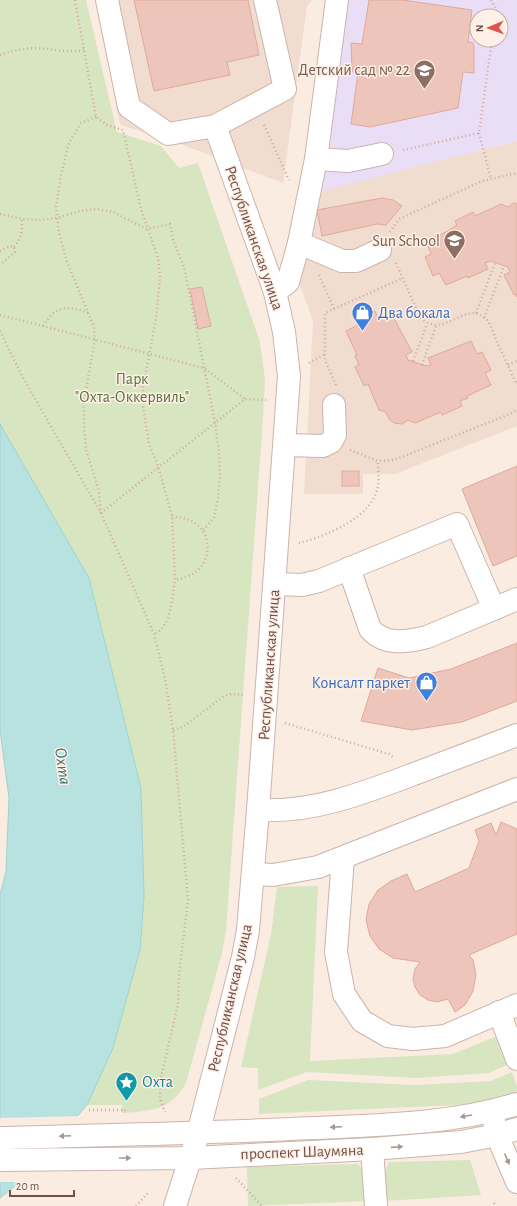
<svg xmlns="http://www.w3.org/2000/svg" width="517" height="1206" viewBox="0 0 517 1206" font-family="'Alegreya Sans',sans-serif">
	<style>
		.residential { fill: #f1dcd0 }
		.education { fill: #e9def6; fill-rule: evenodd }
		.green { fill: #d7e6c1 }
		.water { fill: #b7e2e0; stroke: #9ed3d1 }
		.pier { fill: #faece1 }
		.building { fill: #eec5ba; stroke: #dfa99c }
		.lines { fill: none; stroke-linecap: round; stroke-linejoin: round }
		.minor-casing { stroke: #ccb4ab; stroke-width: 24 }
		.path { stroke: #d2a99e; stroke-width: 2.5; stroke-dasharray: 1 3; stroke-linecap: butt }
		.minor { stroke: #fff; stroke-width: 22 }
		.oneway { fill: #a99692 }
		.labels { text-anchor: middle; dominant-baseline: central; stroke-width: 3; stroke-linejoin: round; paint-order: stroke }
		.education-label { font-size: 16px; fill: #785e54; stroke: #fef0e6; text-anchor: end }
		.street-label { font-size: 16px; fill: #6f504a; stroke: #fef0e6 }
		.shop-label { font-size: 16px; fill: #366cbe; stroke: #fef0e6; text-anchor: start }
		.park-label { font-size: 16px; fill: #5b7542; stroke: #fef0e6 }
		.culture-label { font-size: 16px; fill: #0d838f; stroke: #fef0e6; text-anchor: start }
		.water-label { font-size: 17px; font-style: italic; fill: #3f7473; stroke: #fef0e6 }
	</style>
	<rect width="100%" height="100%" fill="#faece1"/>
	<!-- residential -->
	<g class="residential">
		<path d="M97 0H312L307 6 283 183 164 138 120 125Z"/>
		<path d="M517 141V426L395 474H363V494H304L313 321 299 282 318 192Z"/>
	</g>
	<!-- education -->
	<path class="education" d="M348 0H517V141L318 192ZM477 16H501V40H477Z"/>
	<!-- green -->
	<g class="green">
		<path d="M0 0H86L117 132 161 146 179 168 198 163 260 342 265 379 263 418 226 930 222 953 186 1083C172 1110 151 1111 122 1113V1105H87L113 1048 144 897 141 788 89 578 0 424Z"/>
		<path d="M318 886 310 1061 453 1054 497 1036 509 1064 489 1073 415 1078 307 1072 258 1090V1068L241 1067 271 934 277 887Z"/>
		<path d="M512 1072 517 1086V1092L486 1101 455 1105 259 1114V1099L308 1080 415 1085 491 1081Z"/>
		<path d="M470 1160 481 1195 385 1201 382 1179 389 1162Z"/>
		<path d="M358 1164 362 1169 368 1201 248 1206 247 1167Z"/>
	</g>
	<!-- water -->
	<path class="water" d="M0 424 89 578 141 788 144 897 140 950 113 1048 87 1105 20 1182 0 1198V895L6 871 9 798 0 730Z"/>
	<!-- pier -->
	<path class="pier" d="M81 1116 22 1182H0V1118Z"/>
	<!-- building -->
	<g class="building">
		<path d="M134 0H248L259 55 227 62 230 75 154 91Z"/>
		<path d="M369 0H403L472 10 468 42 473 43 474 46V73L463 72 458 108 370 127 351 124 358 73H354L352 70 351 43 362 44Z"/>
		<path d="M382 198 393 200 402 206 386 225 377 224 322 236 317 210Z"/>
		<path d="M514 203 517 204V297L516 294 514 295 504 275 510 272 508 267 491 261 485 263 488 269 468 278 467 276 446 285 439 273 433 276 425 257 431 254 426 241 448 231 457 225 455 221 473 212 475 216 501 204 508 207Z"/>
		<path d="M202 287 211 326 198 329 190 289Z"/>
		<path d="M375 311 377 316 390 311 412 352 406 355 408 360 426 366 431 365 428 358 471 341 477 354 482 352 491 370 485 373 491 385 467 396 468 398 460 401 462 406 442 415 441 412 415 423 408 420 402 424 394 423 389 419 386 412 379 410 368 384 364 386 355 367 359 365 355 356 357 355 346 331 358 325 356 320Z"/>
		<path d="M517 466V556L493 566 462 489Z"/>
		<rect x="342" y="471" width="17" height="15"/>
		<path d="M517 643V701L462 722 412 730 361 721 378 668 409 678 451 669Z"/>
		<path d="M501 822 517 829V934L469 955 473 960 476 975 473 991 465 1005 455 1012 448 999 437 1002 428 1000 420 995 415 987 413 979 415 969 420 962 393 958 379 949 370 936 366 920 369 904 378 890 391 881 407 874 415 892 469 868 479 841 475 830 491 823 496 835Z"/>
	</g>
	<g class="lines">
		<defs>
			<g id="minor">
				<path d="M107 0 129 107 168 134 215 126 285 89 265 0"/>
				<path d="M316 159 348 161 382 154"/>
				<path d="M299 243 342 261H356L380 250"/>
				<path d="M275 292 288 282 299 243 316 159 337 0"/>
				<path d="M285 445 323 446 331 442 335 435 334 405"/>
				<path d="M349 568 370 629C385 646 407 642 427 637L517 599"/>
				<path d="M275 584 302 585 319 581 457 524 494 609"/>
				<path d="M258 810C313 813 364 793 414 774 449 761 483 748 517 735"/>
				<path d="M343 858 336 952 344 994 362 1021 388 1036 413 1039 445 1036 517 1005"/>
				<path d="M253 874 273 875 318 867 517 789"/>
				<path d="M499 1012 517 1059"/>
				<path d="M494 1121 497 1135 517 1182"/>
				<path d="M0 1138C105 1135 209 1133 314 1128 382 1125 452 1124 517 1104"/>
				<path d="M372 1149 376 1206"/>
				<path d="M0 1160 191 1158 372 1149 461 1142 497 1135 517 1129"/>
				<path d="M175 1206 198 1134 243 957 248 930 258 810 289 376 284 332 275 292 215 126"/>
			</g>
		</defs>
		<!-- minor casing -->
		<use href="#minor" class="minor-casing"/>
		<!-- path -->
		<g class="path">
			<path d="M75 0 96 117 107 125 123 130 141 209 158 258 160 276 156 319 143 387V407L149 444 158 466 172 516 175 580 172 601 168 619 161 630 154 634"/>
			<path d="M491 0 497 10 496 16"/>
			<path d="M0 55C11 51 22 49 34 48 51 48 67 54 84 50"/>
			<path d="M96 117 81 123 69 143 61 175 56 207 59 233 67 262 94 327 95 340 84 401V426L86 450 99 491 101 513"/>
			<path d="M264 125 289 180"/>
			<path d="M479 133 491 179"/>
			<path d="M403 150 479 133 492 40"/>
			<path d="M0 214 22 219 40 220 57 218 80 211 97 209 113 212 146 229 170 224 173 240 184 267 215 422 219 452 220 474 218 498 214 518 203 530"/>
			<path d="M390 232 399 219 482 181 517 173"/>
			<path d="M14 247C22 238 22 231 22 219"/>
			<path d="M0 251 10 246 14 247 15 252 0 265"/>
			<path d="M396 263 420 317C444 342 466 297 487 320 491 325 494 334 496 340 503 355 510 370 517 385"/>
			<path d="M319 275 334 309"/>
			<path d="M476 313 495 263"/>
			<path d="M0 315 204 368 245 399"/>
			<path d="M484 318 504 266"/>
			<path d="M43 326C55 306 67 305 89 313"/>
			<path d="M0 331 22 376 101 513 154 634 165 678 173 730 188 900 179 975 178 1005 160 1081V1099L165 1112"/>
			<path d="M413 361 427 324"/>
			<path d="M309 363 325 354"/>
			<path d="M422 365 436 326"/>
			<path d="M508 365 517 361"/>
			<path d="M336 385 325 360V313L403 278"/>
			<path d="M350 450 378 461 394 460 510 414 517 409"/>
			<path d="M101 513 245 399 266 400"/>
			<path d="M172 516C179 518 187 518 193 522 211 531 212 558 197 571 191 576 183 578 175 580"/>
			<path d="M299 543C327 536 373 517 378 486 379 478 378 469 378 461"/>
			<path d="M285 723 389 754 394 758"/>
			<path d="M173 730 183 727 224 696 231 694 245 695"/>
			<path d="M89 1110H125V1113"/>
			<path d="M236 1178 262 1206"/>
			<path d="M494 1203 496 1206"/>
			<path d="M136 1206 149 1192"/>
		</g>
		<!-- minor -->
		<use href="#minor" class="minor"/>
	</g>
	<!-- one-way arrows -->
	<defs><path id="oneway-solid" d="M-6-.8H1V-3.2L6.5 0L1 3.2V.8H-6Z"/></defs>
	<g class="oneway">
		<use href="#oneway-solid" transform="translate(466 1116) rotate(170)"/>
		<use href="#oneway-solid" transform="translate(336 1127) rotate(177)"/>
		<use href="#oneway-solid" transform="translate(65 1136) rotate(178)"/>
		<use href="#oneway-solid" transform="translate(397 1147) rotate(-4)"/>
		<use href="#oneway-solid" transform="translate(125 1158)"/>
		<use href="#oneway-solid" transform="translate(507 1159) rotate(67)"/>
	</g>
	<!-- icons -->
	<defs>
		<symbol id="school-pin" viewBox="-11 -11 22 30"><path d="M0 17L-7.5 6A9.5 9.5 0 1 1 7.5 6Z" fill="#8d6e63" stroke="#fef0e6"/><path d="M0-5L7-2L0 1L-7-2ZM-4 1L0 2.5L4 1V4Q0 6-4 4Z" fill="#fff"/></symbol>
		<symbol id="shop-pin" viewBox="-11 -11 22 30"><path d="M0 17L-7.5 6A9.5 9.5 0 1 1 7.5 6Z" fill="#3f7fe0" stroke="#fef0e6"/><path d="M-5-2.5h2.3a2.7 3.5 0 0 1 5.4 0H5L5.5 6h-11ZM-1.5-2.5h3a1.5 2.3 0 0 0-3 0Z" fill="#fff"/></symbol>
		<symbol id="sight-pin" viewBox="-11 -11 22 30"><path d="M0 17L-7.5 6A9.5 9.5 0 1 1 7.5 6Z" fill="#0f9aa8" stroke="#fef0e6"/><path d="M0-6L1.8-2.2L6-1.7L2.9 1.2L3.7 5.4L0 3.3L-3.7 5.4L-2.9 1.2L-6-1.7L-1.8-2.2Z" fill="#fff"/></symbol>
	</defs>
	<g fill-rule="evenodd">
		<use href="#school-pin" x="412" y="58" width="25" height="34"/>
		<use href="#school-pin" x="442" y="228" width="25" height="34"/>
		<use href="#shop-pin" x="350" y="300" width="25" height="34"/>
		<use href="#shop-pin" x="414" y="670" width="25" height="34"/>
		<use href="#sight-pin" x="114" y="1070" width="25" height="34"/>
	</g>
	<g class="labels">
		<!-- education labels -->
		<g class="education-label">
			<text x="410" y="70">Детский сад № 22</text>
			<text x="440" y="241">Sun School</text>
		</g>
		<!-- street labels -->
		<g class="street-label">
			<text transform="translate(254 238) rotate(71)">Республиканская улица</text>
			<text transform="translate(269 665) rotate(-86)">Республиканская улица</text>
			<text transform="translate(230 998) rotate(-77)">Республиканская улица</text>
			<text transform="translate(302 1152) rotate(-2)">проспект Шаумяна</text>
		</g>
		<!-- shop labels -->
		<g class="shop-label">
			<text x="378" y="313">Два бокала</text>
			<text x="410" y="683" text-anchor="end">Консалт паркет</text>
		</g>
		<!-- park labels -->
		<g class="park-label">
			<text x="132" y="379">Парк<tspan x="132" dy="18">"Охта-Оккервиль"</tspan></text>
		</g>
		<!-- culture labels -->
		<g class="culture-label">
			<text x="142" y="1082">Охта</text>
		</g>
		<!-- water labels -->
		<g class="water-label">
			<text transform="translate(63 766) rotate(82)">Охта</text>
		</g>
	</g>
	<!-- north arrow -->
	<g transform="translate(489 28) rotate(268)"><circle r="19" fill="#fef0e6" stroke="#c5b0a8"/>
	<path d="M0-3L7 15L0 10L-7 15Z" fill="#dd534d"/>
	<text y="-6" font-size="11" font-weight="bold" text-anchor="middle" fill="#6f504a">N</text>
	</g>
	<!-- scale -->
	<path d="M10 1190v6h64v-6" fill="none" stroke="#6f504a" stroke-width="2"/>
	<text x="16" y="1190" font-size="12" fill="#6f504a" stroke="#fef0e6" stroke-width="3" paint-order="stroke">20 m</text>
</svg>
